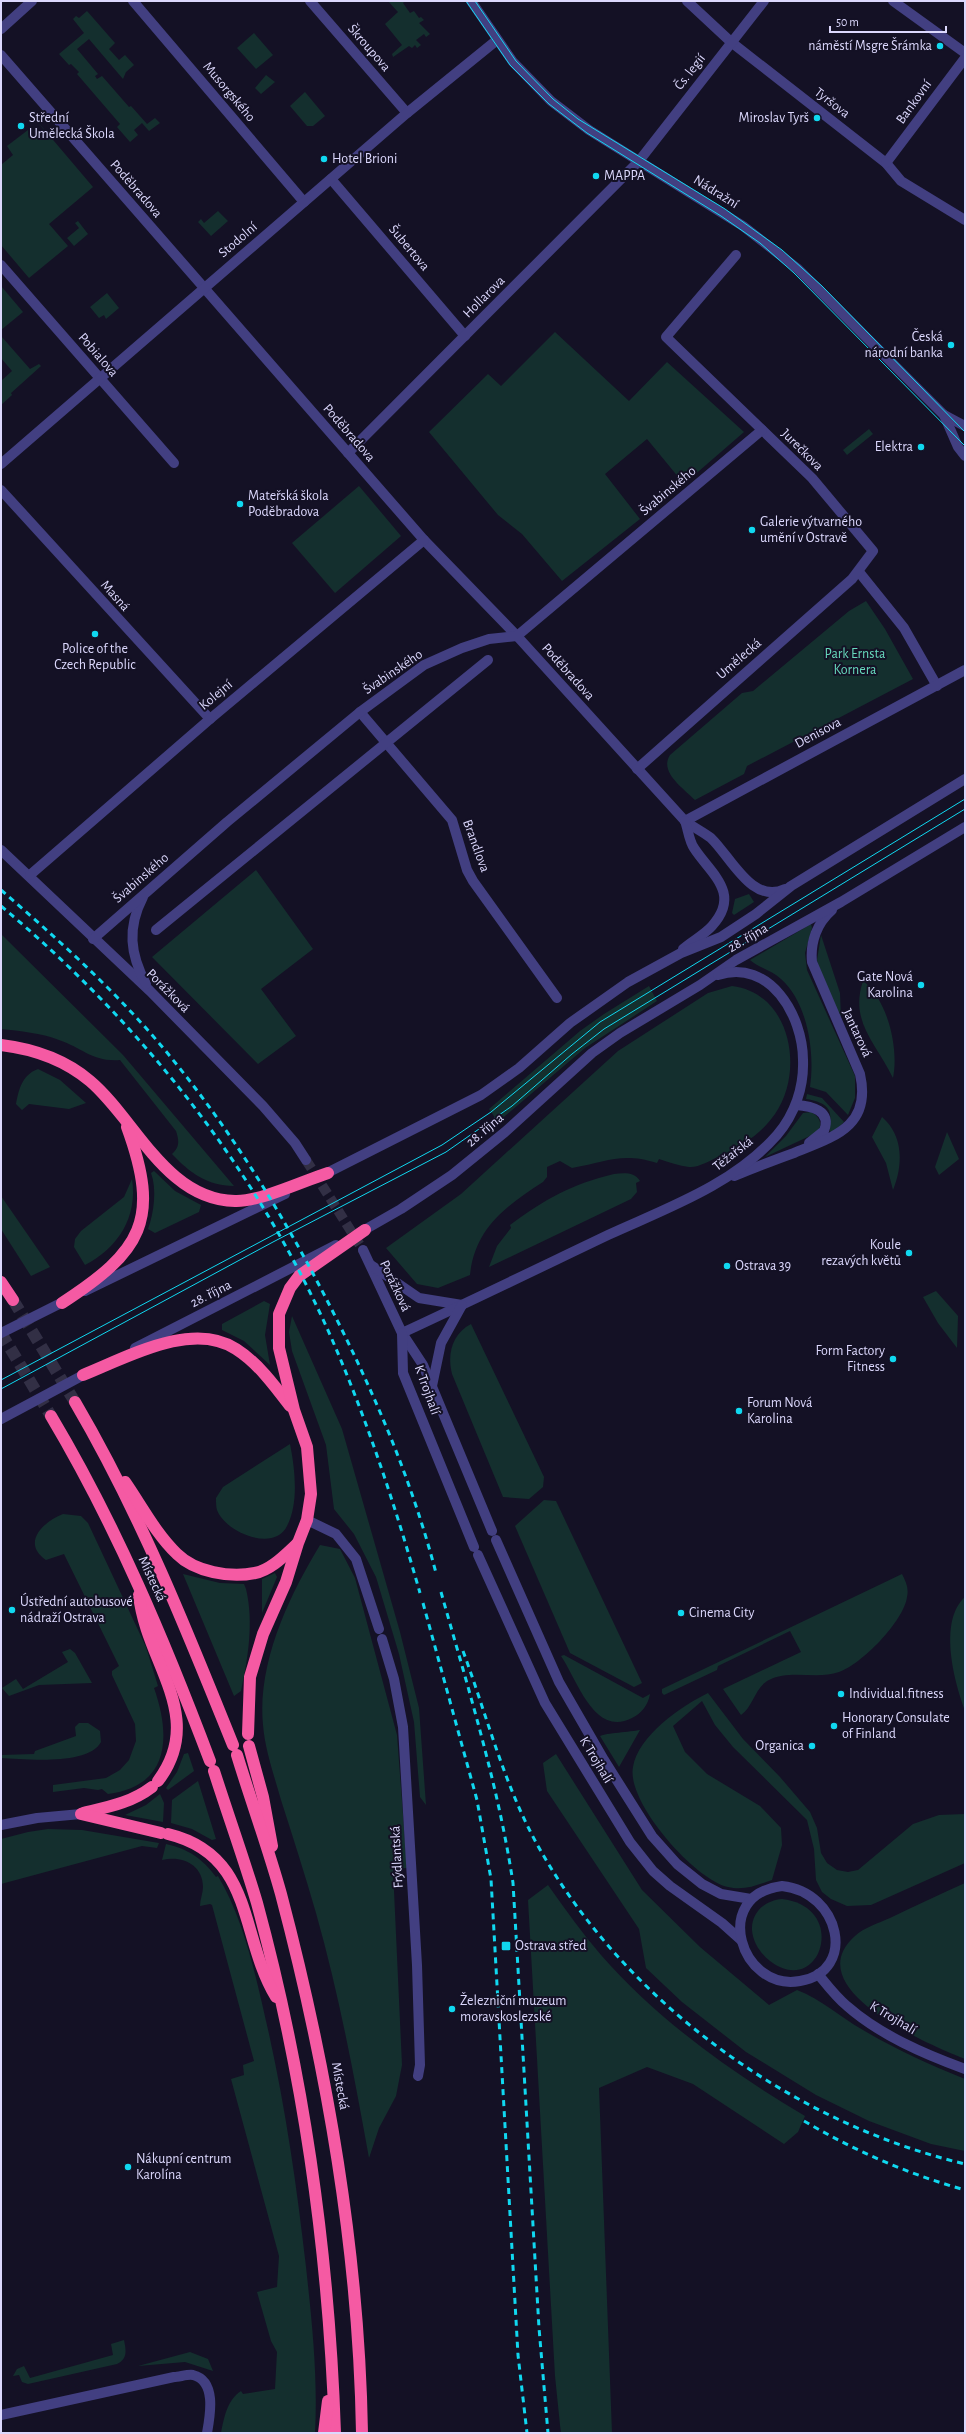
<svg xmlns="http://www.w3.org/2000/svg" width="966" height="2434" viewBox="0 0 966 2434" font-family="'Alegreya Sans',sans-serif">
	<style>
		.green { fill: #142f2e }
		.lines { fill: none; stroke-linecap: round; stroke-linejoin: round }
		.minor-tunnel { stroke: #322f45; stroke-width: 10; stroke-dasharray: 10 5; stroke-linecap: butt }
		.highway-tunnel { stroke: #322f45; stroke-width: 12; stroke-dasharray: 12 6; stroke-linecap: butt }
		.minor { stroke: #423f81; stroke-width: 10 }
		.highway { stroke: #f55aa3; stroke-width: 12 }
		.tram { stroke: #10d8f0; stroke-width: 1 }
		.rail { stroke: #10d8f0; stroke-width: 3; stroke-dasharray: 6 5; stroke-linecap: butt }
		.poi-dot { fill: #10d8f0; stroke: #141125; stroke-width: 1.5 }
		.labels { text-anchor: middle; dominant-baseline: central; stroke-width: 4; stroke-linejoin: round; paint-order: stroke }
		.poi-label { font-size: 14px; fill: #dcd8fd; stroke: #141125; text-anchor: start }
		.street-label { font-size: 14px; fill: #dcd8fd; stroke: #141125 }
		.park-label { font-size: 14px; fill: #67d9bd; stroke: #141125 }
	</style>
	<rect width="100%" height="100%" fill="#141125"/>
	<!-- green -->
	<g class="green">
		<path d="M388 1H405L403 3 410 13 414 11 419 18 421 17 424 20 419 23 430 34 426 37 424 34 416 40 421 45 417 48 415 45 412 48 409 46 393 57 392 54 402 45 385 24 398 12Z"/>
		<path d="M87 11 115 43 109 49 119 60 125 55 134 65 126 72 123 79 89 39 77 49 98 74 95 76 97 79 102 76 129 107 131 106 147 124 155 118 160 123 149 131 142 123 134 130 138 135 130 142 117 127 120 124 77 74 79 72 71 64 69 65 59 54 84 33 73 19 76 16 79 18Z"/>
		<path d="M254 33 273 55 256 69 237 48Z"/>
		<path d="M266 75 275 82 261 94 255 88Z"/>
		<path d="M305 92 325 116 313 126H307L290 106Z"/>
		<path d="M37 121 93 187 49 224 68 246 29 278 1 245V165L13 155 7 146 28 130 34 137 44 130Z"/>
		<path d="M218 211 228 221 211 236 198 222 201 219 204 223Z"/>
		<path d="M78 221 88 234 74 246 67 238 79 228 75 223Z"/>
		<path d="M1 286 23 312 1 330Z"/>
		<path d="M107 293 119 308 106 319 104 315 99 318 90 307Z"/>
		<path d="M555 332 629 401 667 362 744 432 684 484 647 439 605 474 640 519 562 581 522 534 498 515 429 432 488 374 501 386Z"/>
		<path d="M1 336 30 369 39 364 41 366 11 393 12 395 1 405V381L12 371 1 358Z"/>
		<path d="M869 429 873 434 847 455 843 450Z"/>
		<path d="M359 486 401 536 335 593 292 543Z"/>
		<path d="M866 601 885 629 913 679 747 766 744 774 695 800C683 788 659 772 670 755L742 693 753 691 849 611Z"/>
		<path d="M256 870 313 949 261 989 296 1036 258 1064 152 957Z"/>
		<path d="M749 894 754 902 734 915 732 913 735 899Z"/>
		<path d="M811 924 812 928 805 953 807 970 855 1076V1098L848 1115 826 1092 810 1087C815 1053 808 1003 781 979 772 970 757 967 750 960Z"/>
		<path d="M1 934 123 1055 234 1186C207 1186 189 1172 172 1154 180 1147 179 1140 176 1131L120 1060C92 1062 83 1048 59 1040 41 1033 20 1031 1 1029Z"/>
		<path d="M821 935 840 993 841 1019 819 970 817 960Z"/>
		<path d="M863 981C888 1000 899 1049 893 1078 877 1044 849 1022 863 981Z"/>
		<path d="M649 986 657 1001 585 1048 498 1122 489 1109 580 1031 604 1014Z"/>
		<path d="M732 986C791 993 805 1071 775 1114 761 1134 742 1146 720 1156 711 1160 698 1168 689 1167 679 1166 669 1162 659 1159L657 1163C621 1152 607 1162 572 1168L560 1161 547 1167V1177L543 1182C506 1206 475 1228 470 1275L438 1288 417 1284 386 1248 461 1194 618 1051 708 993Z"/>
		<path d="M38 1069 60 1080 86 1103 69 1109 29 1104 22 1110 16 1104C19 1089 22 1075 38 1069Z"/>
		<path d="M807 1094 822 1098 844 1122 832 1134C824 1124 844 1105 806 1099Z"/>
		<path d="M811 1112C820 1117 824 1125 816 1133L765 1157 786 1136 803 1113Z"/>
		<path d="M882 1117C904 1136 903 1166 893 1190L886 1163 872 1137Z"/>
		<path d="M947 1132 959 1159 939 1175 935 1167Z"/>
		<path d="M154 1171 175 1191 201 1205 199 1212 155 1233 148 1229C154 1213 157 1189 151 1173Z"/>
		<path d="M614 1174C625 1173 634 1172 640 1181L636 1183 637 1192 631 1199 489 1267 497 1246 511 1228 510 1225C545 1199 572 1184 614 1174Z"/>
		<path d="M132 1179C138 1217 118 1248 85 1265L74 1247 75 1239 81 1231 124 1197Z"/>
		<path d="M1 1196 50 1267 31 1276 1 1229Z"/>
		<path d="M936 1291 958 1316 957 1348 938 1323 923 1297Z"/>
		<path d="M264 1301 270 1304 265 1335 270 1365 244 1341 222 1330V1324Z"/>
		<path d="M292 1316 342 1429 400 1632 419 1708 426 1805 420 1797 414 1722 399 1654 376 1577 354 1534 334 1509 326 1445 292 1351 289 1332Z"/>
		<path d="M471 1324 544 1477 543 1487 529 1499 503 1497 452 1374C447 1354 452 1334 471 1324Z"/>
		<path d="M290 1444C295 1469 299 1503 287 1526 274 1553 225 1532 217 1510 216 1507 216 1502 216 1498L223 1487Z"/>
		<path d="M544 1500 556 1501 642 1683 634 1687 570 1653 515 1526Z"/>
		<path d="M63 1514 81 1516 88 1523 146 1647 158 1686 154 1688C171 1736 170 1786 108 1794L102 1789 98 1790 84 1788 53 1792V1785L106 1778 120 1770 129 1760 136 1741 135 1724 112 1675V1671L119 1666 64 1554 46 1560C21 1543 43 1522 63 1514Z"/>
		<path d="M320 1545 340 1549 355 1578 397 1735 407 1868 393 1869 402 2065 396 2096 379 2128 369 2158C354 2075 339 1994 316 1913 305 1875 293 1837 281 1800 274 1775 265 1750 263 1725 257 1663 289 1596 320 1545Z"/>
		<path d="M275 1573 277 1577 262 1613V1579Z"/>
		<path d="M183 1574 220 1583 244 1584 246 1589C254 1622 248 1659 241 1691L234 1696Z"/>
		<path d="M902 1574C906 1582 909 1588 907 1597 904 1621 861 1665 839 1672 817 1680 790 1669 769 1680 755 1687 753 1707 741 1715L723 1689 801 1652 790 1631 718 1666 717 1670 664 1695 662 1693V1689Z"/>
		<path d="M965 1597V1711C954 1682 938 1621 965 1597Z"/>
		<path d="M70 1649 75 1653 92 1683 39 1685 9 1696 2 1688 16 1679 23 1689 68 1662 62 1652Z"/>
		<path d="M564 1655 643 1698 650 1694C648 1705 642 1713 632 1718 594 1738 577 1679 561 1656Z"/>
		<path d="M708 1693 743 1739 780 1777 810 1812 817 1828 821 1853 827 1863 837 1870 848 1872 858 1870 913 1824 939 1815 965 1814V1863L871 1905 847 1906 831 1899 822 1892 816 1880 814 1849 807 1820 733 1747 715 1725 702 1701 673 1726 685 1752 707 1774 760 1806 781 1828 782 1845 772 1880C757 1885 744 1891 728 1887 695 1880 626 1802 633 1767 638 1736 681 1706 708 1693Z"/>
		<path d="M79 1723H88L100 1731 101 1742C88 1766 25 1759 1 1758V1755L34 1754 35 1751 76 1736 75 1727Z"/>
		<path d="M640 1730 619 1767 600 1736C606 1733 630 1732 640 1730Z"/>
		<path d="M188 1753 194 1771 168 1790 166 1788 177 1772 184 1754Z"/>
		<path d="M556 1754 642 1890 700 1947 769 2005 797 1990C821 1999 840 2017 863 2030 895 2049 930 2065 965 2079V2151L931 2144 869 2121 816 2095 746 2052 682 2002 646 1968 639 1929 547 1791 543 1763Z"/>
		<path d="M198 1781 216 1839 212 1840 192 1829 171 1823 172 1800Z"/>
		<path d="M160 1794 164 1803 163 1822 125 1815 146 1805Z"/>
		<path d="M48 1829 82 1830 159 1843 157 1848 142 1846 1 1884V1839L28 1832Z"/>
		<path d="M166 1844C188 1849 202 1858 216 1877L218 1876C245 1921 257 1982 269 2034 286 2111 297 2188 306 2267 312 2322 318 2377 315 2433H221C224 2418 227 2400 241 2391L243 2394 275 2389 277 2352 271 2341 257 2292 277 2287 279 2256 231 2079 244 2075 243 2065 254 2061 212 1905 210 1904 200 1906C200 1899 203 1893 203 1887 203 1864 181 1855 162 1860Z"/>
		<path d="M965 1883V2059C930 2045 796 1989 855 1936 865 1927 879 1923 890 1918 915 1906 940 1894 965 1883Z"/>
		<path d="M548 1885C565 1909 582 1933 601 1955 659 2021 731 2072 805 2116L798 2132 784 2144 693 2084 647 2067 599 2088 612 2433H561L560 2425 555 2376 528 1900Z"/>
		<path d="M782 1899C850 1907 820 1999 770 1961 761 1954 753 1943 752 1930 751 1912 766 1900 782 1899Z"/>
		<path d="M124 2340C126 2350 128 2359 117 2364L28 2384 22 2382 19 2375 13 2376 17 2369 24 2366 30 2378 113 2355 111 2344Z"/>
		<path d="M190 2352 208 2359 213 2371 185 2362 138 2366Z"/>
	</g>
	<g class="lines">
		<!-- minor-tunnel -->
		<path class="minor-tunnel" d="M306 1160 363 1250"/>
		<!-- highway-tunnel -->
		<g class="highway-tunnel">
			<path d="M13 1300 75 1402"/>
			<path d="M1 1333 51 1416"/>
		</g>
		<!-- minor -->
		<g class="minor">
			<path d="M133 1 304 202"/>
			<path d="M310 1 407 113"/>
			<path d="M471 1 513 62 551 101 589 130 743 226 798 269 944 415 958 447 965 456"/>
			<path d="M687 1 731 42 886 163 901 181 965 220"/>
			<path d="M893 1 965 53"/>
			<path d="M1 29 32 1"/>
			<path d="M1 55 424 540 517 636 685 821C693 827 703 832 711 838 731 857 752 905 785 889"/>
			<path d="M886 163 965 58"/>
			<path d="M331 179 465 336"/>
			<path d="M1 265 174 463"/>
			<path d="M944 415 965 426"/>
			<path d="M348 453 639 161 764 1"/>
			<path d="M1 464 407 113 497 40"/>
			<path d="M1 490 210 719"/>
			<path d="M859 572 904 628 937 686"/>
			<path d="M360 712 452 820 467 870 473 881 557 998"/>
			<path d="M637 769 852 579 873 551 812 478 666 337 736 255"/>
			<path d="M685 821 965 670"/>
			<path d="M1 850 150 991 263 1106 295 1143 306 1160"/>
			<path d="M30 875 210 719 424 540"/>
			<path d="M143 897C127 928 130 954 146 984"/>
			<path d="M156 930 488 660"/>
			<path d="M93 939 227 822 360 712 424 665 462 648 489 639 517 636 762 430"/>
			<path d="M683 949C692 941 704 935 712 926 742 893 710 873 694 848 689 841 688 829 685 821"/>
			<path d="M796 1105C811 1106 832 1110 824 1131L809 1143"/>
			<path d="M321 1176 481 1095 519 1068 570 1023 628 982 681 953 721 937 756 914 791 886 965 779"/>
			<path d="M734 1176C754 1168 774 1160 794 1153 833 1137 872 1127 860 1074L812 962C810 942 817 923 832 910"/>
			<path d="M359 1233 401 1209 452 1175 505 1132 592 1053 620 1033 700 985 736 960 841 902 965 827"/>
			<path d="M363 1250 402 1333 423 1365 492 1531"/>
			<path d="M371 1265 419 1298 462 1305"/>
			<path d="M85 1291 285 1194"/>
			<path d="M1 1333 69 1299"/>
			<path d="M402 1333C471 1301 539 1268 608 1235 667 1208 733 1185 777 1135 795 1114 804 1087 803 1060 803 1016 770 958 718 975"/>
			<path d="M402 1333 403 1373 474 1547"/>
			<path d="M135 1348 336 1245"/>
			<path d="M432 1386 441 1343 462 1305"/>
			<path d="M1 1419 89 1372"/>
			<path d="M307 1520 336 1534 356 1559 379 1629"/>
			<path d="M496 1540 559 1682 604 1760 652 1836 677 1864 702 1884 721 1894 751 1899"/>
			<path d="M478 1555 545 1703 630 1842 653 1871 670 1886 722 1923 741 1940"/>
			<path d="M382 1639 394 1679 403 1727 417 1965 420 2065 418 2076"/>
			<path d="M1 1825 37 1818 81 1814"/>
			<path d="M782 1886C840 1892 858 1971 800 1981 741 1992 710 1895 782 1886Z"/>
			<path d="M818 1974C827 1985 836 1997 847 2006 880 2035 924 2054 965 2069"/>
			<path d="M1 2415 174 2377C179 2377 188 2374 193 2375 217 2381 210 2416 207 2433"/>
		</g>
		<!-- highway -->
		<g class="highway">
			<path d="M1 1045C34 1049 64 1059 90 1081 135 1119 166 1200 235 1201 259 1202 303 1181 328 1173"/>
			<path d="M1 1282 13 1300"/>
			<path d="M62 1303C142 1251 161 1220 127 1127"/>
			<path d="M83 1375C126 1358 192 1320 236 1349 258 1363 275 1386 290 1406"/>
			<path d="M75 1402C139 1511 186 1628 233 1745"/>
			<path d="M51 1416C116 1525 165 1642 210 1761"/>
			<path d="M125 1482C141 1505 156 1534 177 1554 195 1572 230 1578 255 1573 271 1570 285 1555 297 1544"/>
			<path d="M139 1595C146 1663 207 1716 158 1781"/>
			<path d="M248 1734 250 1677 263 1634 286 1582 298 1543 307 1520 311 1494 307 1447 294 1410 279 1348V1314L290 1288 299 1276 365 1230"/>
			<path d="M249 1746 263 1797 272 1846"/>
			<path d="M237 1755C251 1801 268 1847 281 1894 327 2068 359 2252 362 2433"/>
			<path d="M214 1771C228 1815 244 1859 257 1903 304 2076 329 2254 335 2433"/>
			<path d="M83 1813C108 1807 131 1803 152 1787"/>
			<path d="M81 1814 161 1833"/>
			<path d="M168 1834C255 1855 239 1936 276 1997"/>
			<path d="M324 2433 328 2401"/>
		</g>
		<!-- tram -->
		<g class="tram">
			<path d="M466 1 510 65 549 104 587 133 721 216 760 243 794 273 965 446"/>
			<path d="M475 1 516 61 553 99 578 119 725 209 782 250 822 286 965 432"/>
			<path d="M1 1380 442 1145 491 1112 600 1022 965 799"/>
			<path d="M1 1389 273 1242 446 1152 512 1106 572 1054 604 1029 965 809"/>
		</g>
		<!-- rail -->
		<g class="rail">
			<path d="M1 890C60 941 119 994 169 1055 234 1134 287 1221 333 1312 376 1397 412 1481 436 1573"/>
			<path d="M1 906C143 1025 260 1173 334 1344 369 1425 396 1509 420 1593"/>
			<path d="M441 1592C468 1688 498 1784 513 1883L539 2328 548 2433"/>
			<path d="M423 1603 477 1800 491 1879 518 2355 527 2433"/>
			<path d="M463 1651C487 1716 504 1785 538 1846 625 2002 792 2123 965 2164"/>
			<path d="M804 2121C855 2151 908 2174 965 2190"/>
		</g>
	</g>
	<!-- markers -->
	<g class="poi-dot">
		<circle cx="940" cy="46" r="4"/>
		<circle cx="817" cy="118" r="4"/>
		<circle cx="21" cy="126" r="4"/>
		<circle cx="324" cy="159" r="4"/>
		<circle cx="596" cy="176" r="4"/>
		<circle cx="951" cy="345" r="4"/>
		<circle cx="921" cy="447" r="4"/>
		<circle cx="240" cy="504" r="4"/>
		<circle cx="752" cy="530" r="4"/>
		<circle cx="95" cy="634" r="4"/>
		<circle cx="921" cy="985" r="4"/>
		<circle cx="909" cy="1253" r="4"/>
		<circle cx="727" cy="1266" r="4"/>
		<circle cx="893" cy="1359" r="4"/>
		<circle cx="739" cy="1411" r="4"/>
		<circle cx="12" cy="1610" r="4"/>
		<circle cx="681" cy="1613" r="4"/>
		<circle cx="841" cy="1694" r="4"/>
		<circle cx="834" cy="1726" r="4"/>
		<circle cx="812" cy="1746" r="4"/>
		<rect x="501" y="1941" width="10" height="10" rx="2"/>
		<circle cx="452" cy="2009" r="4"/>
		<circle cx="128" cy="2167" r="4"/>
	</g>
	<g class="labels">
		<!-- poi labels -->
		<g class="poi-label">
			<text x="932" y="46" text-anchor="end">náměstí Msgre Šrámka</text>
			<text x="29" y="118">Střední<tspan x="29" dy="16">Umělecká Škola</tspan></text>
			<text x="809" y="118" text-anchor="end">Miroslav Tyrš</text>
			<text x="332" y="159">Hotel Brioni</text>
			<text x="604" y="176">MAPPA</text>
			<text x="943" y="337" text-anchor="end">Česká<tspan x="943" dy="16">národní banka</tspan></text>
			<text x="913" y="447" text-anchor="end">Elektra</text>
			<text x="248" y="496">Mateřská škola<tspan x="248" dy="16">Poděbradova</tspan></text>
			<text x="760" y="522">Galerie výtvarného<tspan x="760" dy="16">umění v Ostravě</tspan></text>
			<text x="95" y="649" text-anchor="middle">Police of the<tspan x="95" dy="16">Czech Republic</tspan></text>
			<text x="913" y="977" text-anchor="end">Gate Nová<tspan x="913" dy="16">Karolina</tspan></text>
			<text x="901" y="1245" text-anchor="end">Koule<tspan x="901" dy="16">rezavých květů</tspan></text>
			<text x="735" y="1266">Ostrava 39</text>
			<text x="885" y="1351" text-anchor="end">Form Factory<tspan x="885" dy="16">Fitness</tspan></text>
			<text x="747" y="1403">Forum Nová<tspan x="747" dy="16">Karolina</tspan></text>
			<text x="20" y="1602">Ústřední autobusové<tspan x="20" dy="16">nádraží Ostrava</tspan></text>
			<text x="689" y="1613">Cinema City</text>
			<text x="849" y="1694">Individual.fitness</text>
			<text x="842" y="1718">Honorary Consulate<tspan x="842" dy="16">of Finland</tspan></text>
			<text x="804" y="1746" text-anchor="end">Organica</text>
			<text x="515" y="1946">Ostrava střed</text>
			<text x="460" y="2001">Železniční muzeum<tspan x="460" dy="16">moravskoslezské</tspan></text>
			<text x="136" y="2159">Nákupní centrum<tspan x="136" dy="16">Karolína</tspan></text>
		</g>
		<!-- street labels -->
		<g class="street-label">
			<text transform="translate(369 48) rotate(49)">Škroupova</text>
			<text transform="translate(690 72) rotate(-52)">Čs. legií</text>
			<text transform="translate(229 92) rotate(50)">Musorgského</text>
			<text transform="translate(914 102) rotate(-54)">Bankovní</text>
			<text transform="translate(832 103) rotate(38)">Tyršova</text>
			<text transform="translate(136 189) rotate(49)">Poděbradova</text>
			<text transform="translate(716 192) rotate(32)">Nádražní</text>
			<text transform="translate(238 240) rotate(-41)">Stodolní</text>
			<text transform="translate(409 248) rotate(50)">Šubertova</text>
			<text transform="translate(484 297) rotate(-45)">Hollarova</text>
			<text transform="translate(98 355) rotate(49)">Pobialova</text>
			<text transform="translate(349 433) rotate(49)">Poděbradova</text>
			<text transform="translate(802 450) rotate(45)">Jurečkova</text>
			<text transform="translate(668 491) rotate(-40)">Švabinského</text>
			<text transform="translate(115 596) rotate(48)">Masná</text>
			<text transform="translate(739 659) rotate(-41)">Umělecká</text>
			<text transform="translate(393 672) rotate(-34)">Švabinského</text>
			<text transform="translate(568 672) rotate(48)">Poděbradova</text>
			<text transform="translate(216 695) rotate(-40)">Kolejní</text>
			<text transform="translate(818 733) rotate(-28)">Denisova</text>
			<text transform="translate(476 846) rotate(70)">Brandlova</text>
			<text transform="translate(141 878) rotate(-41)">Švabinského</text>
			<text transform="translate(748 938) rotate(-30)">28. října</text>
			<text transform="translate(168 991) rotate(45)">Porážková</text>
			<text transform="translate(857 1033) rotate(65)">Jantarová</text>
			<text transform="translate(485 1130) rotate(-40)">28. října</text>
			<text transform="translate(733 1154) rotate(-38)">Těžařská</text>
			<text transform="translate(395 1286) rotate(65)">Porážková</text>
			<text transform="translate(211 1294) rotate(-27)">28. října</text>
			<text transform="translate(427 1390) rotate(70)">K Trojhalí</text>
			<text transform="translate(152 1579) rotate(65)">Místecká</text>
			<text transform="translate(596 1760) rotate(59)">K Trojhalí</text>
			<text transform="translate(397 1857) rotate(-93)">Frýdlantská</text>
			<text transform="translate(893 2018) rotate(31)">K Trojhalí</text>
			<text transform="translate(340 2086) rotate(80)">Místecká</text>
		</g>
		<!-- park labels -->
		<g class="park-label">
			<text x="855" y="654">Park Ernsta<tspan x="855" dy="16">Kornera</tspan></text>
		</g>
	</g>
	<!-- border -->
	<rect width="966" height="2434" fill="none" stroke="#dcd8fd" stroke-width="4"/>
	<!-- scale -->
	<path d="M830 26v6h116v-6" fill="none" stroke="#dcd8fd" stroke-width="2"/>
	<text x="836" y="26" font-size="12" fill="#dcd8fd" stroke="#141125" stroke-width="3" paint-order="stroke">50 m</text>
</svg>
